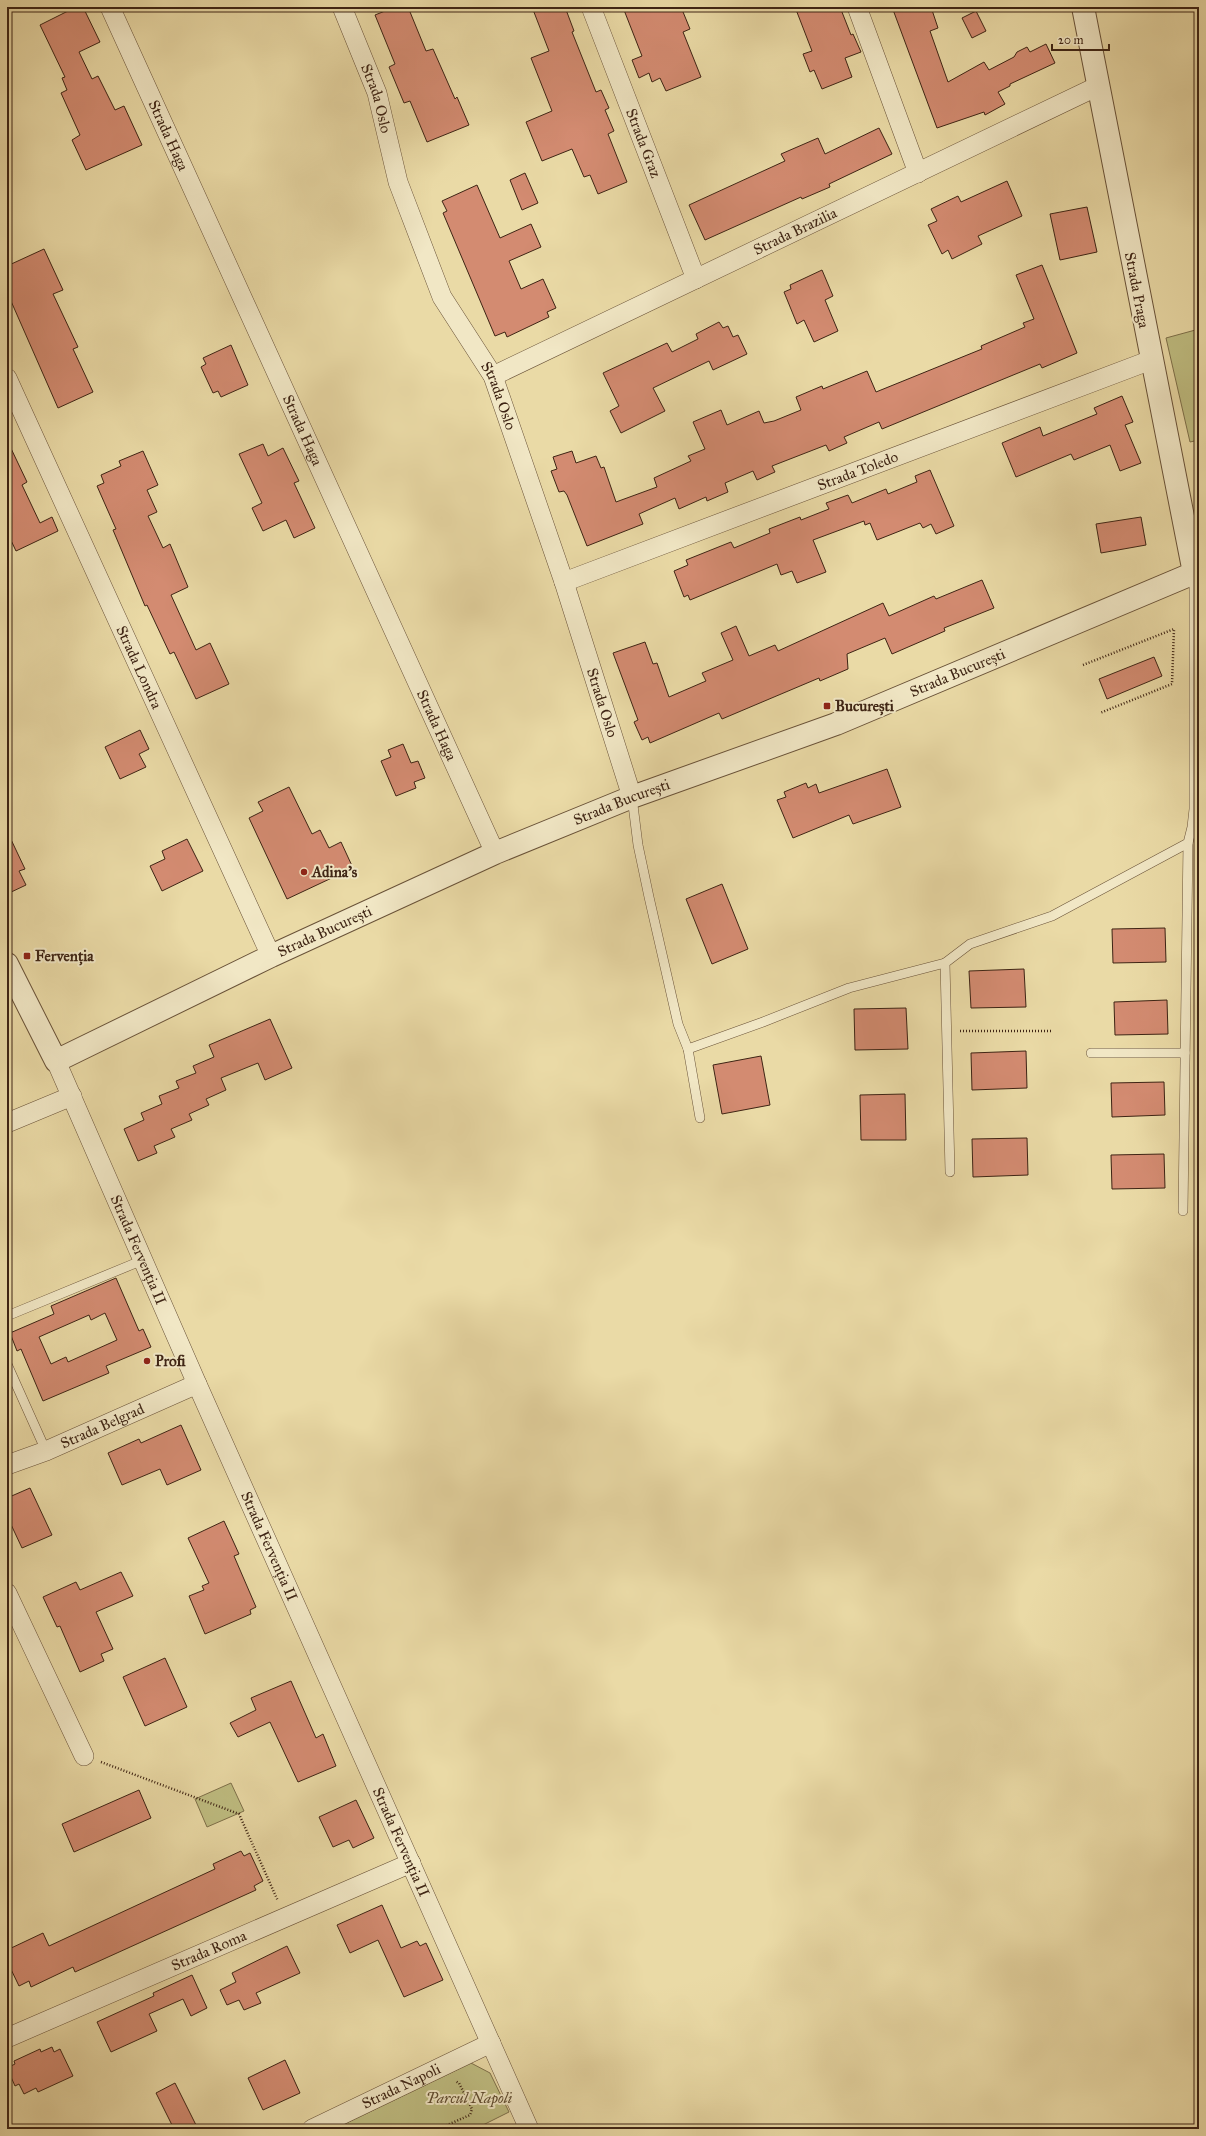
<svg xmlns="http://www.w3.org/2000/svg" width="1206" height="2136" viewBox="0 0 1206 2136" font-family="'IM FELL Great Primer',serif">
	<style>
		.green { fill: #bfbd81; stroke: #7e704a }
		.building { fill: #d38b71; stroke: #3e2414; fill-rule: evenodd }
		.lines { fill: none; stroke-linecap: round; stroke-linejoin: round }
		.service-casing { stroke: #695238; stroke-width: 10 }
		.minor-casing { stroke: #695238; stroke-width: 20 }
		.tertiary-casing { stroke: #695238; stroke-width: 24 }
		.path { stroke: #3e2414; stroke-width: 2.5; stroke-dasharray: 1 2; stroke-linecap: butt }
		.service { stroke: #f1e7c5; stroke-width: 9 }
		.minor { stroke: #f1e7c5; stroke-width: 19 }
		.tertiary { stroke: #f1e7c5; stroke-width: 22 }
		.poi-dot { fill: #8f2418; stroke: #f1e7c5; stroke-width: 1.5 }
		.labels { text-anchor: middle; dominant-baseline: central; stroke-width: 4; stroke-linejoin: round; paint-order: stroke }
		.street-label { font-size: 15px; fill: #3e2414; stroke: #f1e7c5 }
		.poi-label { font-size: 15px; font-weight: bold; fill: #3e2414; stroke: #f1e7c5; text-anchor: start }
		.park-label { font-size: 15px; font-style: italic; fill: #5e4a2f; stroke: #f1e7c5 }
	</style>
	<rect width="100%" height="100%" fill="#eadaa6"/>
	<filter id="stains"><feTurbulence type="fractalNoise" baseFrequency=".005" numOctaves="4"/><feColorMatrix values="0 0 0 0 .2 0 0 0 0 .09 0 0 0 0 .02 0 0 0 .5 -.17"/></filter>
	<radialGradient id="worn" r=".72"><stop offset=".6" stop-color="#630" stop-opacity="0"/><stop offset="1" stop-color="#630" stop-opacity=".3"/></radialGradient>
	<!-- green -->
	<g class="green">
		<path d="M1199 329V440L1190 442 1166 338Z"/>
		<path d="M231 1783 244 1811 207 1827 195 1799Z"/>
		<path d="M471 2063 490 2073 509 2112 475 2129H334Z"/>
	</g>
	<!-- building -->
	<g class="building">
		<path d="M76 7H83L100 42 79 52 92 79 98 76 115 110 124 106 142 145 86 170 72 140 80 135 61 93 67 90 62 78 65 77 40 25Z"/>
		<path d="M395 7H408L426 51 433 49 455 99 457 97 469 125 427 142 410 101 404 103 389 67 395 64 375 15Z"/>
		<path d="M532 7H565L574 31 572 32 596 92 601 90 609 108 605 110 614 131 608 134 627 182 598 194 590 175 584 177 572 149 542 161 526 122 552 111 531 58 549 51Z"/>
		<path d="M633 7H681L690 29 683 32 701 77 666 91 660 78 652 82 649 73 639 78 632 60 642 56 624 10Z"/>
		<path d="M795 7H840L851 35 853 34 861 52 845 58 852 77 822 89 814 70 810 72 803 54 812 51Z"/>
		<path d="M892 7H931L938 28 930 31 948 82 984 62 989 70 1014 57 1017 52 1027 47 1030 52 1046 44 1055 63 1010 84V86L998 92 1005 104 985 115 984 112 937 128Z"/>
		<path d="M976 11 986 31 972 38 962 18Z"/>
		<path d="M879 128 892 154 829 184 830 187 802 199 801 197 705 240 689 205 785 161 781 154 818 138 825 154Z"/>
		<path d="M525 173 538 203 522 210 510 180Z"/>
		<path d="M1007 181 1022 216 978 236 982 244 952 259 948 250 942 254 928 225 937 221 931 209 958 196 961 202Z"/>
		<path d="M477 185 500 238 531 224 541 247 509 261 521 289 543 279 556 308 547 312 549 317 507 337 505 332 495 336 443 213 447 211 442 201Z"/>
		<path d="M1087 207 1097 252 1060 260 1050 214Z"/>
		<path d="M44 249 63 290 53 294 78 347 73 349 93 392 58 408 7 292V266Z"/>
		<path d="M1042 265 1077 353 1042 368 1040 364 882 429 879 422 844 437 847 443 829 451 826 445 772 466 775 472 757 480 753 471 725 483 728 492 707 501 706 497 679 509 675 498 639 514 643 524 587 546 567 495 564 491 559 492 551 471 557 469 553 457 572 451 576 463 596 456 601 468 604 467 616 502 657 487 654 478 691 461 688 456 705 449 693 422 721 410 727 425 759 411 764 423 774 421 801 410 796 397 822 386 823 389 867 371 876 392 982 349 981 346 1025 327 1023 323 1034 319 1016 275Z"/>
		<path d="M822 270 833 296 825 300 838 331 814 342 804 320 797 324 784 292 791 289 790 285Z"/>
		<path d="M719 322 723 328 728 326 733 337 738 335 747 354 713 370 709 361 653 388 665 411 621 433 610 411 619 406 603 373 667 343 672 352 698 339 696 334Z"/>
		<path d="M231 345 248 385 221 397 218 391 213 393 201 367 206 364 203 358Z"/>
		<path d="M1122 396 1133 422 1125 425 1141 463 1120 471 1110 445 1074 460 1071 454 1016 477 1002 443 1040 427 1043 436 1097 414 1094 408Z"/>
		<path d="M7 440 27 482 22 485 40 523 52 517 58 531 16 551 7 532Z"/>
		<path d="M263 444 268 456 283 448 299 481 294 483 315 528 294 538 286 520 263 531 252 508 262 503 239 454Z"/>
		<path d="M143 451 158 485 147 490 157 512 148 516 163 548 170 544 188 587 171 595 196 650 210 643 229 684 196 699 174 652 170 654 147 605 145 606 113 530 116 529 97 486 104 483 101 475 121 466 119 461Z"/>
		<path d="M930 470 954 526 936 534 931 524 923 528 920 523 877 540 870 523 865 525 864 521 813 540 826 572 797 583 792 571 781 575 777 564 690 600 688 595 684 597 674 571 688 565 686 560 731 542 734 548 770 533 769 529 800 517 801 520 829 509 826 503 848 495 852 503 886 489 888 494 917 482 915 476Z"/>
		<path d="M1141 517 1146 545 1101 553 1096 524Z"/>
		<path d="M982 580 994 608 944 628 945 631 892 654 885 638 847 654 848 669 820 681 819 678 722 719 719 713 650 743 648 737 642 740 634 722 638 720 613 653 645 642 653 664 657 663 669 697 706 681 702 673 733 660 721 633 736 626 749 656 775 645 778 651 883 603 889 616 934 596 936 599Z"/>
		<path d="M1154 657 1162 676 1107 699 1099 679Z"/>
		<path d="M140 730 149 749 139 754 146 767 120 779 105 747Z"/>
		<path d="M403 744 411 763 418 761 425 778 414 782 416 788 396 796 381 761 391 757 388 750Z"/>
		<path d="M887 769 901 807 853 824 849 815 793 838 777 800 786 797 784 792 806 783 808 788 816 784 819 793Z"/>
		<path d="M289 787 312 834 320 830 329 848 341 842 353 868 287 899 249 818 263 811 258 802Z"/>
		<path d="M7 831 25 869 19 871 26 885 7 894Z"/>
		<path d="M187 839 203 871 162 891 150 866 165 859 162 851Z"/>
		<path d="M722 884 748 949 712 964 686 899Z"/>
		<path d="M1165 928 1166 962 1113 963 1112 929Z"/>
		<path d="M1024 969 1026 1007 971 1008 969 971Z"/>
		<path d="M1167 1000 1168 1034 1115 1035 1114 1002Z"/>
		<path d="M906 1008 908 1049 855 1050 854 1009Z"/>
		<path d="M270 1019 292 1068 265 1080 258 1063 221 1078 226 1090 206 1099 209 1105 189 1114 192 1120 171 1129 175 1137 154 1146 157 1153 138 1161 124 1129 144 1120 141 1113 162 1104 159 1096 179 1088 176 1081 196 1073 193 1066 214 1057 209 1045Z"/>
		<path d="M1026 1051 1027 1088 972 1090 971 1053Z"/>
		<path d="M761 1056 770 1105 722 1114 713 1065Z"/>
		<path d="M1164 1082 1165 1115 1112 1117 1111 1083Z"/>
		<path d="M905 1094 906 1140H861L860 1095Z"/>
		<path d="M1027 1138 1028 1175 973 1177 972 1139Z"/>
		<path d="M1164 1154 1165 1188 1112 1189 1111 1155Z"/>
		<path d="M116 1278 139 1331 143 1329 151 1347 106 1366 109 1373 43 1401 21 1349 17 1351 10 1333 54 1314 51 1306ZM105 1313 117 1340 68 1362 66 1357 51 1364 39 1337 89 1315 91 1320Z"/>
		<path d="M181 1425 201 1470 167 1485 160 1469 122 1485 108 1453 139 1439 141 1443Z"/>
		<path d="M30 1488 52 1535 22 1548 7 1516V1498Z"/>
		<path d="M224 1521 239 1554 234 1556 256 1607 250 1610 251 1614 205 1634 189 1596 204 1590 202 1586 209 1583 188 1538Z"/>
		<path d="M121 1572 133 1596 96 1612 113 1649 101 1654 104 1661 80 1672 60 1626 57 1627 43 1597 76 1582 80 1590Z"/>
		<path d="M165 1658 187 1707 145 1726 123 1677Z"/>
		<path d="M291 1681 316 1738 323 1734 336 1766 298 1782 270 1722 238 1737 230 1723 256 1710 251 1698Z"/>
		<path d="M139 1790 151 1818 74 1852 62 1824Z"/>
		<path d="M356 1800 374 1838 353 1848 349 1840 333 1847 319 1817Z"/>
		<path d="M241 1851 244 1856 250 1853 263 1881 254 1886 256 1890 75 1972 73 1967 31 1987 29 1981 19 1986 7 1961V1950L43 1933 49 1946 215 1869 213 1864Z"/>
		<path d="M382 1905 401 1948 417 1941 420 1946 426 1943 443 1980 404 1997 378 1940 350 1953 337 1925Z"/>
		<path d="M287 1946 300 1973 256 1993 261 2003 244 2010 239 2000 227 2005 220 1990 236 1982 232 1973Z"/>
		<path d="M192 1975 207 2008 191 2016 183 1999 149 2014 157 2031 111 2052 97 2022 154 1996 153 1993Z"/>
		<path d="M52 2047 54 2052 60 2049 73 2076 38 2092 36 2088 24 2094 19 2084 15 2086 7 2068 15 2064 14 2061 40 2049 41 2052Z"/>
		<path d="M285 2060 300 2093 263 2110 248 2078Z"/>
		<path d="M175 2083 198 2129H174L156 2093Z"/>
	</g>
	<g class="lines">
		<defs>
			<g id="service">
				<path d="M632 797 638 845 649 897 678 1024 688 1049 700 1118"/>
				<path d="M688 1049 763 1022 849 988 945 963"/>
				<path d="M1091 1053H1185"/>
				<path d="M950 1172 945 963 970 944 1052 916 1188 843 1192 827 1194 809V574"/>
				<path d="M1183 1211 1188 843"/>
				<path d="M7 1316 143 1260"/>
				<path d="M7 1364 46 1451"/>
			</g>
			<g id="minor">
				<path id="s1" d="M110 7 495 853"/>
				<path id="s2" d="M342 7 377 93 398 182 442 297 493 376 564 582 632 797"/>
				<path id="s3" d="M591 7 696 279"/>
				<path d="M857 7 918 173"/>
				<path id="s4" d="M493 376 1098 86"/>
				<path id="s5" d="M7 378 271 956"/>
				<path id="s6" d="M564 582 1151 360"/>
				<path id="s7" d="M56 1061 197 1384 529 2129"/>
				<path d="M7 1123 72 1096"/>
				<path id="s8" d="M7 1465 46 1451 197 1384"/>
				<path d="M7 1593 84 1756"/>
				<path id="s9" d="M7 2038 411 1863"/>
				<path id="s10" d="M312 2129 491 2043"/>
			</g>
			<g id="tertiary">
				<path id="s11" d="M7 964 56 1061 271 956 495 853 632 797 836 724 1194 573 1083 7"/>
			</g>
		</defs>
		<!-- service casing -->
		<use href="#service" class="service-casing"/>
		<!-- minor casing -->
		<use href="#minor" class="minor-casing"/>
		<!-- tertiary casing -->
		<use href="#tertiary" class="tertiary-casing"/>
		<!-- path -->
		<g class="path">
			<path d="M1083 665 1174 629 1172 684 1100 713"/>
			<path d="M960 1031H1051"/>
			<path d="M101 1762 239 1814 278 1901"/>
			<path d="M438 2129 470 2115 472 2109 459 2083 455 2081"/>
		</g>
		<!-- service -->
		<use href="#service" class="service"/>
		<!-- minor -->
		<use href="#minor" class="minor"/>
		<!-- tertiary -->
		<use href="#tertiary" class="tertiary"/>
	</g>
	<!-- markers -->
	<g class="poi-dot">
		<rect x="823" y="702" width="8" height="8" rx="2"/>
		<circle cx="304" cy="872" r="4"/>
		<rect x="23" y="952" width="8" height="8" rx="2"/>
		<circle cx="147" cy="1361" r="4"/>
	</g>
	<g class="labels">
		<!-- street labels -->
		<g class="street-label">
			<text stroke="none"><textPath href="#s2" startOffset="98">Strada Oslo</textPath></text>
			<text stroke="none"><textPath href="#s1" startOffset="141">Strada Haga</textPath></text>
			<text stroke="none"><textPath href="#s3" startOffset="146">Strada Graz</textPath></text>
			<text stroke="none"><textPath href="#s4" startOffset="335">Strada Brazilia</textPath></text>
			<text transform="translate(1137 290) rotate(79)">Strada Praga</text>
			<text stroke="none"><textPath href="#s2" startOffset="422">Strada Oslo</textPath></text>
			<text stroke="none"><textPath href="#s1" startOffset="465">Strada Haga</textPath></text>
			<text stroke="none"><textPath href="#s6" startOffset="314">Strada Toledo</textPath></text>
			<text stroke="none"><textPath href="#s5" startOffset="318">Strada Londra</textPath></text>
			<text stroke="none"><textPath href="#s11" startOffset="1091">Strada București</textPath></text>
			<text stroke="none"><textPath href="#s2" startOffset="746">Strada Oslo</textPath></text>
			<text stroke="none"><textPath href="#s1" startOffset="789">Strada Haga</textPath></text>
			<text stroke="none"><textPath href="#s11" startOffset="731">Strada București</textPath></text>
			<text stroke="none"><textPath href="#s11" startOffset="407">Strada București</textPath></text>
			<text stroke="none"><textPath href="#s7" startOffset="206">Strada Fervenția II</textPath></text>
			<text stroke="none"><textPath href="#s8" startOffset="103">Strada Belgrad</textPath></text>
			<text stroke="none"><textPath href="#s7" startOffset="530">Strada Fervenția II</textPath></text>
			<text stroke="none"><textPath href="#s7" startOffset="854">Strada Fervenția II</textPath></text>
			<text stroke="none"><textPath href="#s9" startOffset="220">Strada Roma</textPath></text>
			<text stroke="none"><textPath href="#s10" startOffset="99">Strada Napoli</textPath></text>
		</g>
		<!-- poi labels -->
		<g class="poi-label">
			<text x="835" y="706">București</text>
			<text x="312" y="872">Adina's</text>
			<text x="35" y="956">Fervenția</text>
			<text x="155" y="1361">Profi</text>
		</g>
		<!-- park labels -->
		<g class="park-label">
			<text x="469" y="2098">Parcul Napoli</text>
		</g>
	</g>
	<!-- margin -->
	<rect width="1206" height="2136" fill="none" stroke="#eadaa6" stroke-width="24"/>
	<rect x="8" y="8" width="1190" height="2120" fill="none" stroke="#3e2414" stroke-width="2"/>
	<rect x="12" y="12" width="1182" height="2112" fill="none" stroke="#3e2414"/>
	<!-- scale -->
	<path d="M1052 44v6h57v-6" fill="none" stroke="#3e2414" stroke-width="2"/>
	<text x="1058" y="44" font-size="12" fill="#3e2414" stroke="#f1e7c5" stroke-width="3" paint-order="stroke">20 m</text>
	<rect width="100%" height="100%" filter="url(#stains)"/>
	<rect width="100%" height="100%" fill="url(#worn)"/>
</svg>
